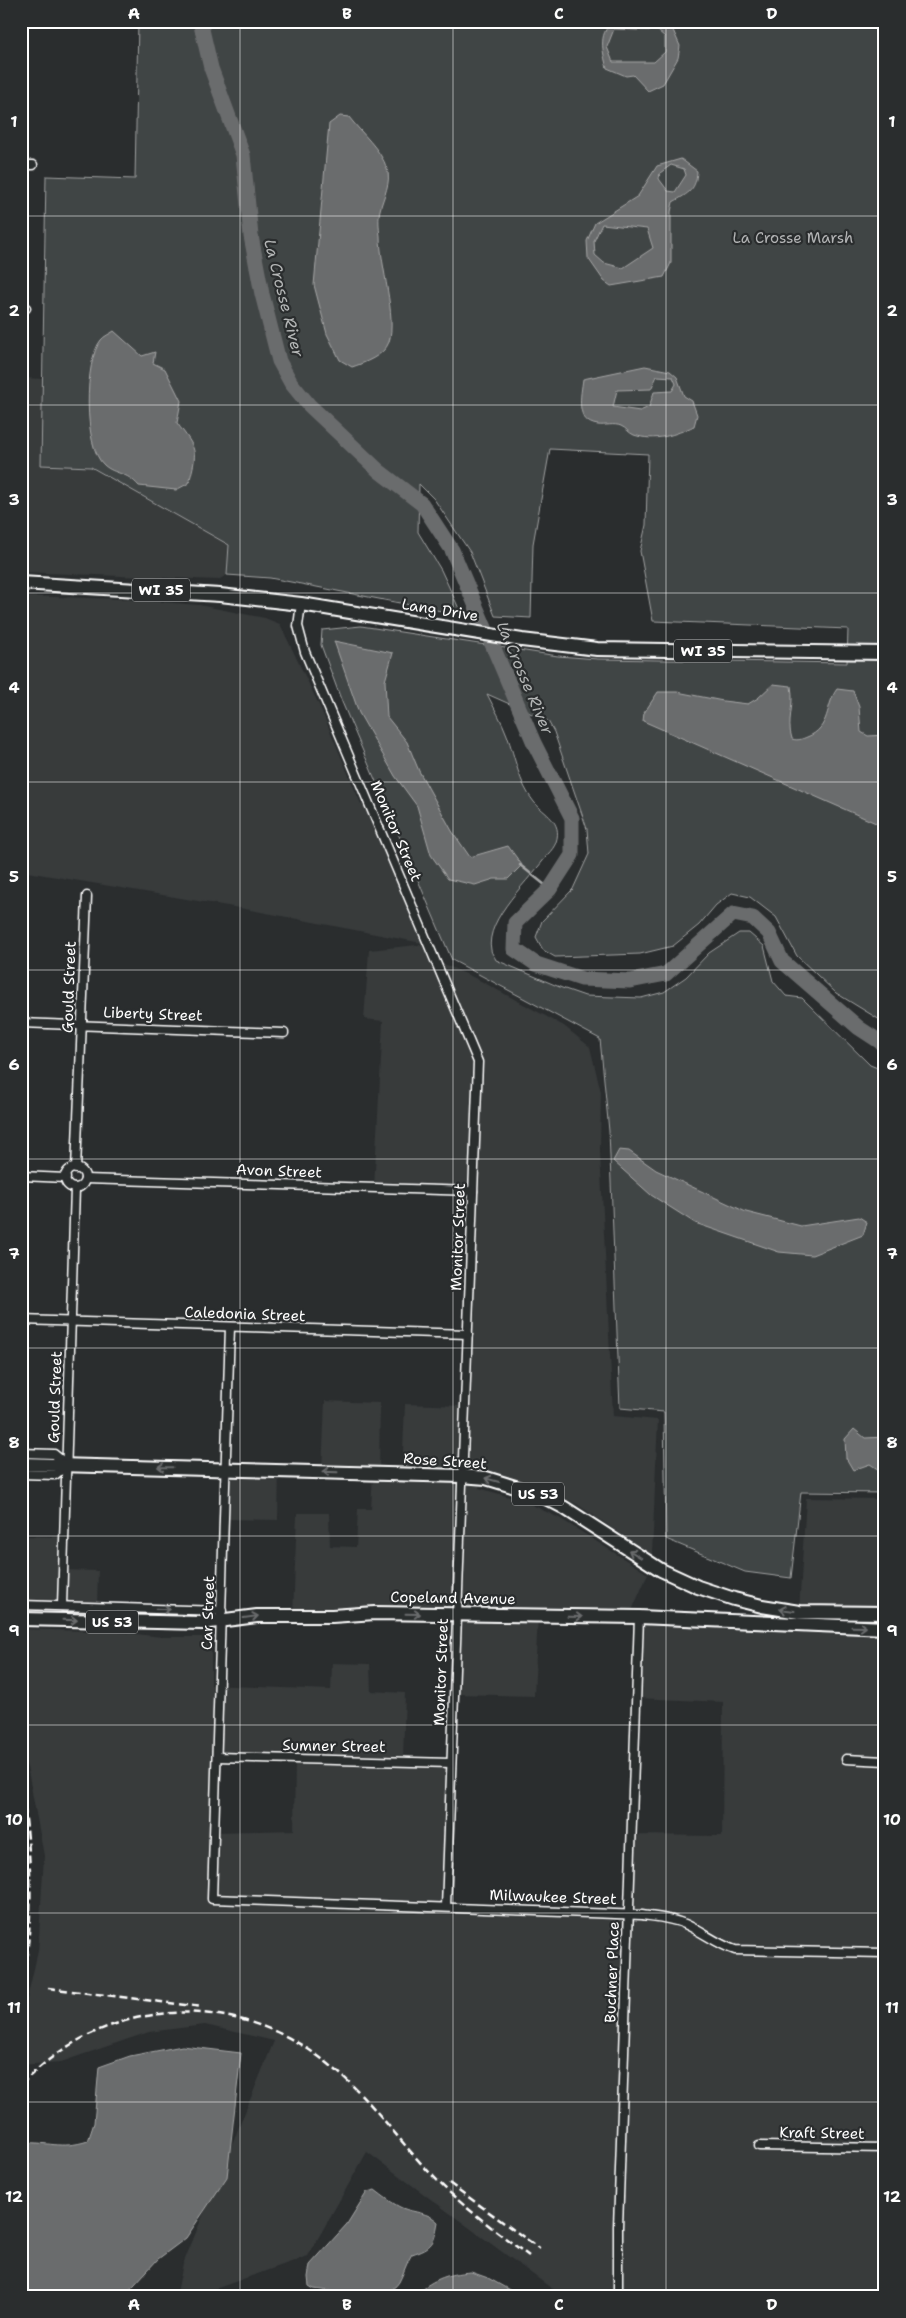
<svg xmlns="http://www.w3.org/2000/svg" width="906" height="2318" viewBox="0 0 906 2318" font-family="'Shantell Sans',sans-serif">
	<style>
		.built { fill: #373a3b; fill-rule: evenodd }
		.green { fill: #414445; stroke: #a0a2a2 }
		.water { fill: #6a6c6d; stroke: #a6a7a7; fill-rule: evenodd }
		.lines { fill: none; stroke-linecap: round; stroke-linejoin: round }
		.stream { stroke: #a6a7a7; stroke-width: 2.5 }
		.river { stroke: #6a6c6d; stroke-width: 15 }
		.minor-casing { stroke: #fff; stroke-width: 11 }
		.primary-casing { stroke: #fff; stroke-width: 16 }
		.trunk-casing { stroke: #fff; stroke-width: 16 }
		.minor { stroke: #2a2d2e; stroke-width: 8 }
		.primary { stroke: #2a2d2e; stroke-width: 12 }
		.trunk { stroke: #2a2d2e; stroke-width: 12 }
		.rail { stroke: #fff; stroke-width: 2.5; stroke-dasharray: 8 4; stroke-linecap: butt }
		.oneway { stroke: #6a6c6d }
		.grid { fill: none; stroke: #fff; stroke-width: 1; stroke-opacity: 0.55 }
		.labels { text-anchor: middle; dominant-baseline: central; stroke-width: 4.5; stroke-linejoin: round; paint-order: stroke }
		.shield { fill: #2a2d2e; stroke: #bfc0c0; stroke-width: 1 }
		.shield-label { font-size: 14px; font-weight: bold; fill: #fff }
		.park-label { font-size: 15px; fill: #b3b4b5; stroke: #2a2d2e }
		.street-label { font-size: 15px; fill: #fff; stroke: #2a2d2e }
		.water-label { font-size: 16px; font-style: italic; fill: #b4b6b6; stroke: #2a2d2e }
		.neatline { fill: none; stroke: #fff; stroke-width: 2 }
		.grid-label { font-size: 16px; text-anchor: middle; font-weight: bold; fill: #fff }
	</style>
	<rect width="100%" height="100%" fill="#2a2d2e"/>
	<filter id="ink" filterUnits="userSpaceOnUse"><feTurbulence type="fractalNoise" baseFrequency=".02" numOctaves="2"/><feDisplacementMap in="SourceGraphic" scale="10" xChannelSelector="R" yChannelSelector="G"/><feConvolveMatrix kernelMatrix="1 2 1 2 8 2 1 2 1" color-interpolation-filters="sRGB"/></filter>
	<g filter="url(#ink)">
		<!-- built -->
		<g class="built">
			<path d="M21 378 44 379 42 465 91 467 229 545 227 575 218 580 21 572Z"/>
			<path d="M21 596 123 599 199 605 265 618 280 624 321 709 361 804 369 803 435 960 477 979 564 1026 590 1047 601 1092 600 1151 613 1416 658 1420 652 1555 578 1505 548 1490 483 1471 479 1488 524 1501 561 1519 648 1574 629 1617 538 1616 534 1696 454 1694 456 1615H293L297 1513H329L330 1546 356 1547 358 1509H371L373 1473 322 1471 325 1401 380 1403 379 1473H402L405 1404 464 1406 473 1192 374 1188 383 1021 364 1019 369 950 427 944 245 909 21 871Z"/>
			<path d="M225 1468 279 1470 278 1520 224 1519Z"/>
			<path d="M806 1498 885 1499V2297H621L618 2289 559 2294 367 2152 308 2256 215 2289 213 2297H176L183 2264 274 2041 205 2025 149 2032 61 2062 21 2065V2025L38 1951 44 1856 28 1771 21 1747V1629L119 1632 162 1637H211V1685L331 1690 332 1663 370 1664 371 1691 405 1693 403 1761 451 1763 446 1907 628 1914 631 1835 722 1836 723 1702 636 1698 639 1617 798 1627ZM217 1757 295 1759 294 1830 215 1832Z"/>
			<path d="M21 1536 64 1537 63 1570 98 1571 97 1607 21 1605Z"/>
		</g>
		<!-- green -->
		<path class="green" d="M138 21H885V1023L836 993 797 956 776 917 750 897 732 893 716 905 699 925 673 946 640 954 555 957 543 950 536 937 542 921 573 889 589 854 587 829 554 732 548 721 487 694C494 708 502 721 507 735 515 757 519 784 534 802 544 814 563 821 556 842 555 846 551 851 548 854 532 878 484 919 491 950 491 953 495 957 496 960L562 988 585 996 641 998 664 992 686 977 709 953 739 933H749L764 946 773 981 786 996 802 998 870 1065 885 1071V1493L801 1492 791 1578 745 1572 666 1539 664 1412 620 1408 609 1131 600 1039 452 960 342 702 321 645 322 630 361 626 558 656 598 659 847 663 848 629 653 621 640 551 646 525 648 454 550 449 533 544 531 618 495 616 470 552 434 499 419 484 418 532 441 570 462 615 270 578 227 575 229 545 91 467 41 465 46 176 135 179Z"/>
		<!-- water -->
		<g class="water">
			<path d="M617 21H669L680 46 678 58 663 84 648 91 633 75 626 76 607 68C603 53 596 29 617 21ZM614 29 658 31 665 37V52L654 62H613L607 47Z"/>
			<path d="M340 116 349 117C361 133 381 149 387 169 392 182 383 197 380 210 378 218 379 228 380 236 380 265 397 316 389 342 384 356 364 363 352 367L340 360 327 334 314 285 329 124Z"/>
			<path d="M681 159 697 171C696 190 689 193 673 202L671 212V263L664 277 611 286 604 281 588 258 587 241 595 223 638 196 657 166ZM671 165 684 169 686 175 675 192 668 191 659 179 660 173ZM602 224 647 229 653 248 623 268 604 263 595 255 594 241Z"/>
			<path d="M114 331 142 356 155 352 153 363 165 369 181 401 177 423C197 450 198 449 189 483L176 490 139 486C126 471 115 475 104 465 83 447 84 360 101 340 104 336 110 334 114 331Z"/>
			<path d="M645 366 670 371 677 377 684 396 692 401 697 415 694 426C675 435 655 442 634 435 629 433 626 428 621 426 614 423 605 426 598 425 574 422 581 395 583 379ZM657 376 673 377 676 384 672 391 654 392 649 407 640 411 613 407 617 390 651 389Z"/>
			<path d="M334 641 393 653 385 681 387 717 407 742 419 771 452 831 470 857 508 846 522 865 508 879H494L475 885 448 879 431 855 417 806 395 776 359 713Z"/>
			<path d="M773 684 791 686C795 707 786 720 792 739 798 741 802 739 807 737 831 728 825 705 837 689L853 691 859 707 861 732 868 736 885 735V827L643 721 644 713 658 692H677L723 701 748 704 758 698Z"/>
			<path d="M619 1150 629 1151 656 1170 746 1212 801 1226 859 1217 867 1222 863 1235 812 1255 779 1252 695 1223 651 1195 613 1161Z"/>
			<path d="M854 1429 865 1438 885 1437V1470H879L870 1464 853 1470 846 1458 845 1439Z"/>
			<path d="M182 2046 241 2053 227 2177 186 2238 158 2259 123 2297H21V2143C48 2141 60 2150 88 2141L94 2123 99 2067 130 2056Z"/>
			<path d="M375 2190C383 2196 393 2204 402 2208 415 2213 428 2212 438 2222 434 2244 433 2247 412 2254 406 2263 404 2273 399 2282 386 2304 335 2291 314 2289L309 2286 308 2277 310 2265 347 2224 367 2192Z"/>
			<path d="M471 2272 488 2278 522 2297H411C433 2280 444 2274 471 2272Z"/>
		</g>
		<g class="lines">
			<!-- stream -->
			<path class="stream" d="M520 865 550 889"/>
			<!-- river -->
			<path class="river" d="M200 21 211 68 243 155 251 236 262 294 279 361 291 383 309 405 379 471 422 504 452 550 534 743 572 818V855L550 889 515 923 514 949 536 964 582 979 630 981 666 974 733 914 753 918 769 933 782 961 859 1028 885 1045"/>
			<defs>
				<g id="minor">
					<path d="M21 165H33"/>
					<path d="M21 308H26"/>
					<path d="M301 604 298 626 305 652 478 1062 446 1907"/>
					<path d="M21 1023 284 1033"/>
					<circle cx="75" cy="1178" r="10"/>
					<path d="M76 1169 87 896"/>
					<path d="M21 1176 66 1178"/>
					<path d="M85 1179 473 1191"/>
					<path d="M21 1320 468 1334"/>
					<path d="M230 1327 212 1899 642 1915C657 1917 672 1918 685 1924 703 1932 717 1944 735 1950L885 1953"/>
					<path d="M21 1453 54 1454 67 1465 55 1475 21 1474"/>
					<path d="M21 1605 222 1611"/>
					<path d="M62 1606 75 1188"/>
					<path d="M217 1757 451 1763"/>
					<path d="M846 1759 885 1761"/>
					<path d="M759 2146 885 2148"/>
					<path d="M618 2297V2227L639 1617"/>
				</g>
				<path id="primary" d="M21 583 220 595 301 604 522 640 597 649 885 653"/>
				<g id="trunk">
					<path d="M21 1464 461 1476 486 1478 538 1494 563 1507 661 1570 698 1587 734 1599 762 1606 799 1612 885 1613"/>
					<path d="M21 1619 202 1623 257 1616H332L375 1613 639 1617 885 1628"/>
				</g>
			</defs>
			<!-- minor casing -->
			<use href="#minor" class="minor-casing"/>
			<!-- primary casing -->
			<use href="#primary" class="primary-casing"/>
			<!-- trunk casing -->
			<use href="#trunk" class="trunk-casing"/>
			<!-- minor -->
			<use href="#minor" class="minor"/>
			<!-- primary -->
			<use href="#primary" class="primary"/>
			<!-- trunk -->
			<use href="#trunk" class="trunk"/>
			<!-- rail -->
			<g class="rail">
				<path d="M21 1783C32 1852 35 1923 21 1992"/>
				<path d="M48 1988 202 2007"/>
				<path d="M21 2085C105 1996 237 1988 331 2066 369 2097 397 2139 431 2174 460 2205 495 2230 529 2256"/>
				<path d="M449 2183 540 2249"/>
			</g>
		</g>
		<!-- one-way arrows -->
		<defs><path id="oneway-shaft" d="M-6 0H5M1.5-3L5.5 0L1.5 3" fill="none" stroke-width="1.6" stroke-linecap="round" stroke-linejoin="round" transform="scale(1.25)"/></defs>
		<g class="oneway">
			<use href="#oneway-shaft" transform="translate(165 1467) rotate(-179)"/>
			<use href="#oneway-shaft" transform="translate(330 1472) rotate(-178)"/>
			<use href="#oneway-shaft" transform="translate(492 1480) rotate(-165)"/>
			<use href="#oneway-shaft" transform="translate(635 1554) rotate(-148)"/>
			<use href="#oneway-shaft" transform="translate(163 1609) rotate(2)"/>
			<use href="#oneway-shaft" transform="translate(787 1610) rotate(-172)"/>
			<use href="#oneway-shaft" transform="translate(413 1614) rotate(1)"/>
			<use href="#oneway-shaft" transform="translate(251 1617) rotate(-8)"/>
			<use href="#oneway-shaft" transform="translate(575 1617) rotate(1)"/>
			<use href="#oneway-shaft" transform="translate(70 1620) rotate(2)"/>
			<use href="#oneway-shaft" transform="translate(859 1627) rotate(1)"/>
		</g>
	</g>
	<!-- grid -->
	<path class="grid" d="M240 21V2297M453 21V2297M666 21V2297M21 216H885M21 405H885M21 593H885M21 782H885M21 970H885M21 1159H885M21 1348H885M21 1536H885M21 1725H885M21 1913H885M21 2102H885"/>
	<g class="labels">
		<!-- shield labels -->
		<g class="shield">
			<rect x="132" y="578.5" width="58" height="23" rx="4"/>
			<rect x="674" y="639.5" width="58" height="23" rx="4"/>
			<rect x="512" y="1482.5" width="52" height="23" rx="4"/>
			<rect x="86" y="1610.5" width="52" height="23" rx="4"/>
		</g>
		<g class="shield-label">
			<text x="161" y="590">WI 35</text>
			<text x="703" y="651">WI 35</text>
			<text x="538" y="1494">US 53</text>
			<text x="112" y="1622">US 53</text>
		</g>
		<!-- park labels -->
		<g class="park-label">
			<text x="793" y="238">La Crosse Marsh</text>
		</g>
		<!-- street labels -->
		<g class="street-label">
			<text transform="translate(440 610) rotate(9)">Lang Drive</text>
			<text transform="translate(396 831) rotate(67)">Monitor Street</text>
			<text transform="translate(69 987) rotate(-88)">Gould Street</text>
			<text transform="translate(153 1014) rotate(2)">Liberty Street</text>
			<text transform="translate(279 1171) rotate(2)">Avon Street</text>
			<text transform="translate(458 1237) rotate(-88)">Monitor Street</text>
			<text transform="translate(245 1314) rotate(2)">Caledonia Street</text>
			<text transform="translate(55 1397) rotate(-88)">Gould Street</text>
			<text transform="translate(445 1461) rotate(4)">Rose Street</text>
			<text transform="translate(453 1598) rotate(1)">Copeland Avenue</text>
			<text transform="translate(208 1613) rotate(-88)">Car Street</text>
			<text transform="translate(441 1672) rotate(-88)">Monitor Street</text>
			<text transform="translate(334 1746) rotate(1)">Sumner Street</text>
			<text transform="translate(553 1897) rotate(2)">Milwaukee Street</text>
			<text transform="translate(612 1972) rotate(-88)">Buchner Place</text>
			<text transform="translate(822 2133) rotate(1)">Kraft Street</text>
		</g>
		<!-- water labels -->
		<g class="water-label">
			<text transform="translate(284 298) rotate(76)">La Crosse River</text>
			<text transform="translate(525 678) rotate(67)">La Crosse River</text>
		</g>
	</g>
	<!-- margin -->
	<rect width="906" height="2318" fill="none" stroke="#2a2d2e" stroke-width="55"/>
	<rect x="28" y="28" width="850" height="2262" class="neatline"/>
	<g class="grid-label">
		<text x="134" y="19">A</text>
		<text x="347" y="19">B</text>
		<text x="559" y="19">C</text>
		<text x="772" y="19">D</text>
		<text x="14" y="127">1</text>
		<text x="892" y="127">1</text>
		<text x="14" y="316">2</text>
		<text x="892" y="316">2</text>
		<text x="14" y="505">3</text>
		<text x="892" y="505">3</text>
		<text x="14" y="693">4</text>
		<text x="892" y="693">4</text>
		<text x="14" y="882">5</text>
		<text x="892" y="882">5</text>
		<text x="14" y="1070">6</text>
		<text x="892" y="1070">6</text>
		<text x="14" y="1259">7</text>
		<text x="892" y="1259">7</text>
		<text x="14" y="1448">8</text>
		<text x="892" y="1448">8</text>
		<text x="14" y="1636">9</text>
		<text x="892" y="1636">9</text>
		<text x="14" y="1825">10</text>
		<text x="892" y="1825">10</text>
		<text x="14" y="2013">11</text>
		<text x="892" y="2013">11</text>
		<text x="14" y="2202">12</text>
		<text x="892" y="2202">12</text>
		<text x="134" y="2310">A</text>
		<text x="347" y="2310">B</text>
		<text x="559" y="2310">C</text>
		<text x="772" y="2310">D</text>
	</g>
</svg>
